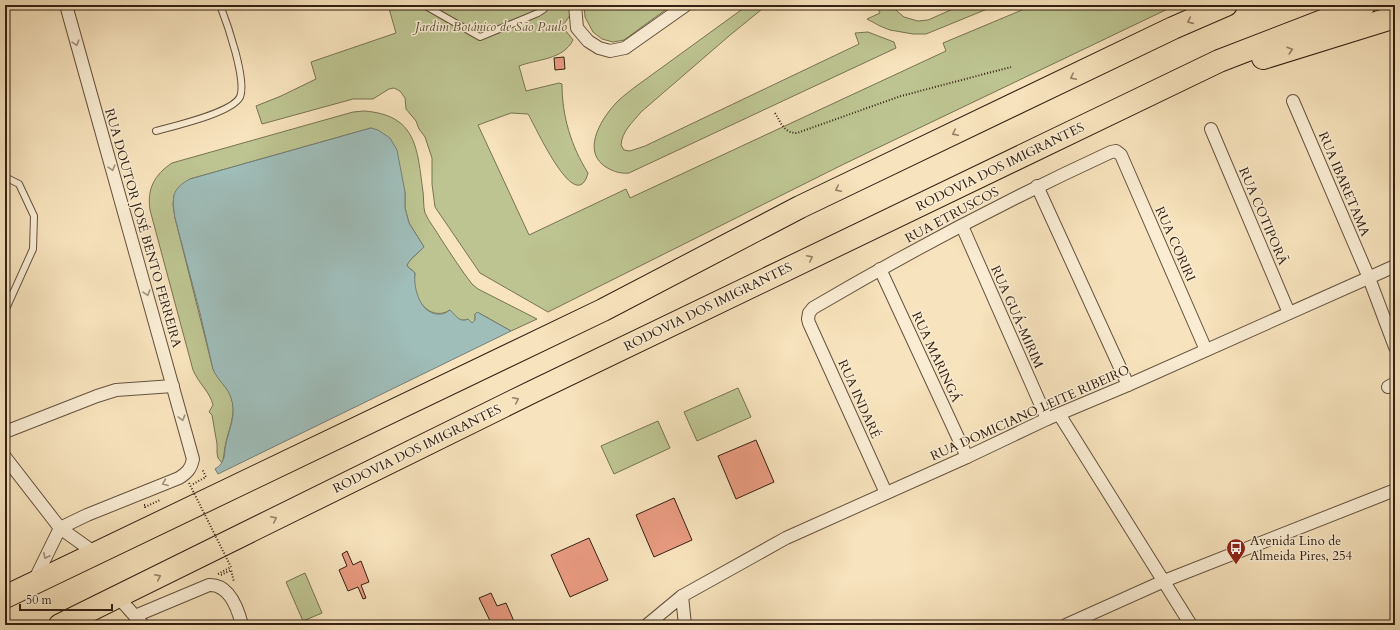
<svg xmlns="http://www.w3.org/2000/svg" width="1400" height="630" viewBox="0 0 1400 630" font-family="Cardo,serif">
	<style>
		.green { fill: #bdc491; stroke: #787252 }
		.water { fill: #9fbdb9; stroke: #747f77 }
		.building { fill: #e99b81; stroke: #342113 }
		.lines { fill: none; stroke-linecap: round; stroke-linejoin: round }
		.lane-casing { stroke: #65523e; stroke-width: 8 }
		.street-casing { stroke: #65523e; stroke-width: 14 }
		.highway-casing { stroke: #342113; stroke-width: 24 }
		.path { stroke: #342113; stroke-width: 2; stroke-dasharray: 1 2; stroke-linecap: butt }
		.lane { stroke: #faedd4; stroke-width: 6 }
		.street { stroke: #faedd4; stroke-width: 12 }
		.highway { stroke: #f7e3bd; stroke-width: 22 }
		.path-bridge { stroke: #342113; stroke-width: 2; stroke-dasharray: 1 2; stroke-linecap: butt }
		.oneway { stroke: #968268 }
		.oneway2 { stroke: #a1917d }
		.labels { text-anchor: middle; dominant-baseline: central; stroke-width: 3; stroke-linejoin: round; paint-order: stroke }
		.park-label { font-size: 13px; font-style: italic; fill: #5d5239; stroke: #faedd4 }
		.street-label { font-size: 13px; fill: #342113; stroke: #faedd4 }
		.poi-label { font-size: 13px; fill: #342113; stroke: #faedd4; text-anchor: start }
	</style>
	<rect width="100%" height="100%" fill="#f7e3bd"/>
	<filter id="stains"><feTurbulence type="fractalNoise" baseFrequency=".005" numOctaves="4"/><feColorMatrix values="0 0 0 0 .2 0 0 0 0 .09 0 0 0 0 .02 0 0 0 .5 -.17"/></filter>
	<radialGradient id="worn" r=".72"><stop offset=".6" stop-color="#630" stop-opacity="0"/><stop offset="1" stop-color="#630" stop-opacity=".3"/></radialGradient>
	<!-- green -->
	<g class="green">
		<path d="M388 5H571C572 14 568 19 562 26L573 40C563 60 537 59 519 66L526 91 559 83 562 84C562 116 571 146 588 173 576 218 535 125 528 114L511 113 478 125 529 235 626 189 630 198 946 51 943 43 1034 5H1176L844 164 548 312 480 273 435 207 432 184V158L425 137 419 129 416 121 406 109 405 98 400 91 394 88 389 89 373 99H353L262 124 256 106 281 96 316 79 311 62 396 33Z"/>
		<path d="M584 5H672L624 40 613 42 602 39 593 32 585 17Z"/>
		<path d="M748 5H767L729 36 641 112C633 122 622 131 621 145L624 150 630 151 645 146 859 44 855 33 868 32 894 42 896 48 629 173C620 174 611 171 603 165 582 148 603 116 618 101 623 96 629 92 635 87Z"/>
		<path d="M876 5H890L904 17 918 21 928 20 962 5H997L931 32 926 34H913L890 30 880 26 867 19 880 13Z"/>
		<path d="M364 111C417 115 417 148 423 192 424 198 423 206 425 213 429 222 436 230 441 239 451 254 461 270 472 284L478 289 537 319 511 331 479 313 475 314V320L472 323 468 319C460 323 455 316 450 310 437 318 425 311 418 299 414 291 414 281 415 273 412 268 405 269 408 262L424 247 409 223 405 208V192L371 128 190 179 174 195 173 205 175 218 213 369C217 378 224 384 229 392 239 411 228 429 225 447 224 453 224 457 222 463L218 458 217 453V444L212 415 209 412 213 405C210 392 199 384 193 370L150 210C147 189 154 175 172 163L353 112Z"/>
		<path d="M738 388 751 417 697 441 684 412Z"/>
		<path d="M658 421 670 448 614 474 601 446Z"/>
		<path d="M305 573 322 613 303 621 286 582Z"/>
	</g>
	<!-- water -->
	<path class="water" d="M371 128 378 130 390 138 397 150 405 192V208L409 223 424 247 411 259 407 265 408 267 415 273C413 289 421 317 442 314 445 314 448 311 450 310 456 316 460 323 468 319L472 323 475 320V314L477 312 511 331 218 474 215 469C218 467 221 465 222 462 226 456 224 450 226 444 229 429 237 414 231 398 228 387 217 380 213 369L200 313 175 218C172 198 171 189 190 179Z"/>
	<!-- building -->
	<g class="building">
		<path d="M564 57 565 69 555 70 554 58Z"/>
		<path d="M756 440 774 482 736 499 718 456Z"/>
		<path d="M674 498 692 540 654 557 636 515Z"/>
		<path d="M589 538 608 580 570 597 551 555Z"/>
		<path d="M347 551 353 565 361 561 369 582 361 585 366 598 363 599 358 587 348 591 339 570 347 566 342 554Z"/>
		<path d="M491 593 497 606 506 603 513 619 514 625H492L479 598Z"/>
	</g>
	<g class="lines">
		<defs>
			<g id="lane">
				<path d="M424 5 480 37 538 13 544 9 546 5"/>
				<path d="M156 131C174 126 232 113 240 97 247 80 227 23 220 5"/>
				<path d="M5 177 19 184 34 216 33 249 5 311"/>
				<path d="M1087 616 1091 625"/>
			</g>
			<g id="street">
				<path d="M575 5 577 28 588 41 599 48 610 51 625 48 686 5"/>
				<path d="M1293 101 1369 278 1395 347"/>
				<path d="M1211 129 1289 313"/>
				<path d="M1037 186 1128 385"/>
				<path d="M962 226 1047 419"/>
				<path d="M880 269 967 457"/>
				<path d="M1388 387 1395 383"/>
				<path d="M1059 414 1191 625"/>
				<path d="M5 432 97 396 116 390 173 386"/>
				<path d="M5 457 60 528 95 553"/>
				<path d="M886 493 809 323 808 319 809 313 813 308C910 251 1009 199 1111 152L1116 151 1121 155 1206 350"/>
				<path d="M33 583 60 528 87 515 179 478C187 473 191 469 193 459L66 5"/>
				<path d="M682 596 786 538 967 457 1047 419 1128 385 1395 266"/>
				<path d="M118 597 143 625"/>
				<path d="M135 616 209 585C229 584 238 609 242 625"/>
				<path d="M647 625 682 596 685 625"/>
				<path d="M1066 625 1164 581 1395 490"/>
			</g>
			<g id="highway">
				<path d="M1263 58 1395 17"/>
				<path d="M5 597 603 310 800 207 1173 28 1226 5"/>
				<path d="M60 625 532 392 1219 61 1364 5"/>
			</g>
		</defs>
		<!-- lane casing -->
		<use href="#lane" class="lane-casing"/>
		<!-- street casing -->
		<use href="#street" class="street-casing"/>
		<!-- highway casing -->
		<use href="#highway" class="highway-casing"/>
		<!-- path -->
		<g class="path">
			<path d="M1013 5V6"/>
			<path d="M775 113C781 123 784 133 797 133L901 96 1011 67"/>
			<path d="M193 484 206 477 202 469"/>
			<path d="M145 505H144L145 507 160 500"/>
			<path d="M218 574 231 567"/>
			<path d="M221 575 231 570 234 582"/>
		</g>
		<!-- lane -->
		<use href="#lane" class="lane"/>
		<!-- street -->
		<use href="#street" class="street"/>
		<!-- highway -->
		<use href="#highway" class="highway"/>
		<!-- path-bridge -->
		<path class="path-bridge" d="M189 483 231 567"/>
	</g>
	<!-- one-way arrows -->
	<defs><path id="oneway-chevron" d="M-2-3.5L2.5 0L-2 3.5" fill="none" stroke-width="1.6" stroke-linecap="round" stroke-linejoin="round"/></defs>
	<g class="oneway">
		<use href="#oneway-chevron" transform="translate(1190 21) rotate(156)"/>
		<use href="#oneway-chevron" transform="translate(1290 50) rotate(-17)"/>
		<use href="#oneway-chevron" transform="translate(1073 77) rotate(154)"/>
		<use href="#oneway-chevron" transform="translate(955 133) rotate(154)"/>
		<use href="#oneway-chevron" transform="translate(838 189) rotate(154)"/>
		<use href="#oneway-chevron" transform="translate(810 258) rotate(-26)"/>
		<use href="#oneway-chevron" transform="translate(516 400) rotate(-26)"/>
		<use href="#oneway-chevron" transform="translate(274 519) rotate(-26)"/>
		<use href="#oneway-chevron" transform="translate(158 577) rotate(-26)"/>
	</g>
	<g class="oneway2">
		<use href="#oneway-chevron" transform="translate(76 43) rotate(74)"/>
		<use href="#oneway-chevron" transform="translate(112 168) rotate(74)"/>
		<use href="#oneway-chevron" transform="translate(147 293) rotate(74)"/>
		<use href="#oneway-chevron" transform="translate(182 418) rotate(75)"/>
		<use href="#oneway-chevron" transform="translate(165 483) rotate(158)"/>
		<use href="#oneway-chevron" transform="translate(46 556) rotate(116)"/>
	</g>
	<!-- icons -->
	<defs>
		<symbol id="bus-pin" viewBox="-11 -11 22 30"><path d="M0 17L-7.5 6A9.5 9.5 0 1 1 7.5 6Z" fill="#8f2418" stroke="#faedd4"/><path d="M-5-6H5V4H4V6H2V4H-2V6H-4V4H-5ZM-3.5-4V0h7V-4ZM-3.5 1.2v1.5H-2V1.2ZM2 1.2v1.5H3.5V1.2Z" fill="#fff"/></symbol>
	</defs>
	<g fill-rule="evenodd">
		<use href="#bus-pin" x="1225" y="537" width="22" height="30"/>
	</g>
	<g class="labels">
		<!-- park labels -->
		<g class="park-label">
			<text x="491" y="27">Jardim Botânico de São Paulo</text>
		</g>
		<!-- street labels -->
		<g class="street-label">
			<text transform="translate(1000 167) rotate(-26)">RODOVIA DOS IMIGRANTES</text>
			<text transform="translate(1344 184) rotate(67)">RUA IBARETAMA</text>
			<text transform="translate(952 215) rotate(-28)">RUA ETRUSCOS</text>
			<text transform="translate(1263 216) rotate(67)">RUA COTIPORÃ</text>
			<text transform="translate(143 228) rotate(74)">RUA DOUTOR JOSÉ BENTO FERREIRA</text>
			<text transform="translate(1175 244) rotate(66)">RUA CORIRI</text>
			<text transform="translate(708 307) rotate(-26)">RODOVIA DOS IMIGRANTES</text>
			<text transform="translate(1017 317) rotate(66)">RUA GUÁ-MIRIM</text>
			<text transform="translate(936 357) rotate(65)">RUA MARINGÁ</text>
			<text transform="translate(859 399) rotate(66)">RUA INDARÉ</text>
			<text transform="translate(1030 413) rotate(-24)">RUA DOMICIANO LEITE RIBEIRO</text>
			<text transform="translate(417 449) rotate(-26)">RODOVIA DOS IMIGRANTES</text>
		</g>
		<!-- poi labels -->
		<g class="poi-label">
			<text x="1250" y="541">Avenida Lino de<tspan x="1250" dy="15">Almeida Pires, 254</tspan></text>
		</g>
	</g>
	<!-- margin -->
	<rect width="1400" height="630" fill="none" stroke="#f7e3bd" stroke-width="20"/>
	<rect x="6" y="6" width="1388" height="618" fill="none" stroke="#342113" stroke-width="2"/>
	<rect x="10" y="10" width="1380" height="610" fill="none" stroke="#342113"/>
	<!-- scale -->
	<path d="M20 604v6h92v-6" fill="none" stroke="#342113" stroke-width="2"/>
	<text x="26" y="604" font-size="12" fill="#342113" stroke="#faedd4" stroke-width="3" paint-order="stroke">50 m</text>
	<rect width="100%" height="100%" filter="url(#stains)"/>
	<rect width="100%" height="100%" fill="url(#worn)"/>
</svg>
